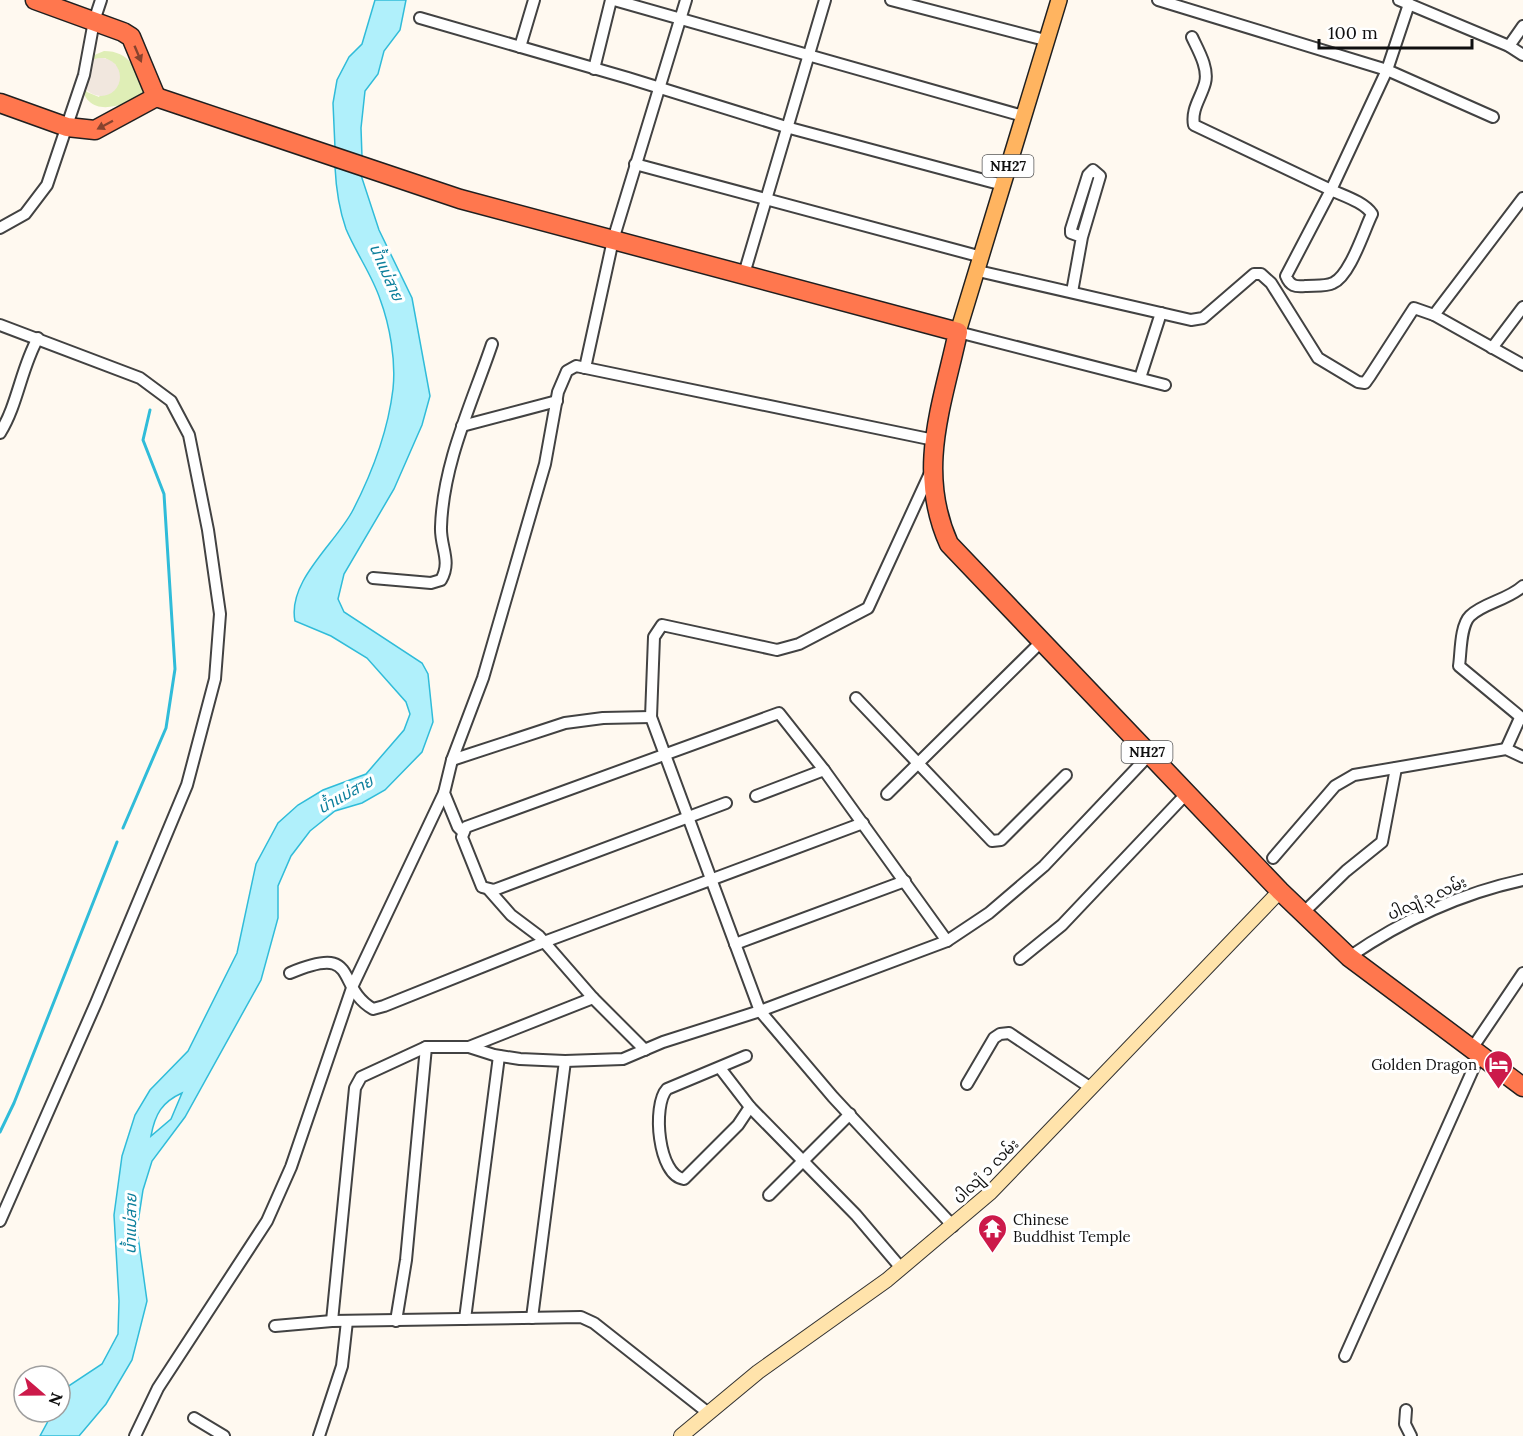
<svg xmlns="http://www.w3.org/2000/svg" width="1523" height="1436" viewBox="0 0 1523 1436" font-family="Lora,'Noto Sans Myanmar','Noto Sans Thai',serif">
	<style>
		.green { fill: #dfeeb6 }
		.plaza { fill: #f1e7de }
		.water { fill: #b0f0fb; stroke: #30bcd9; stroke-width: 1.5; fill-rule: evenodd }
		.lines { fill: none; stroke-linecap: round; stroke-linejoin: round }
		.stream { stroke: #30bcd9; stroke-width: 3 }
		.street-casing { stroke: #424242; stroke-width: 14 }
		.secondary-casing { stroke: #313131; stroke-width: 16 }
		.primary-casing { stroke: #202020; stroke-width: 18 }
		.highway-casing { stroke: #202020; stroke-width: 21 }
		.street { stroke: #fff; stroke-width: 10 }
		.secondary { stroke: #ffe3ab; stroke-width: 14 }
		.primary { stroke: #ffb460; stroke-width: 15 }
		.highway { stroke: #ff774e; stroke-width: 18 }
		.oneway { fill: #87432e }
		.labels { text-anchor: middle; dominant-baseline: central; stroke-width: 6; stroke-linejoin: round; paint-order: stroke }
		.shield { fill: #fff; stroke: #575757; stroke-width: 1.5 }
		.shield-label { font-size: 14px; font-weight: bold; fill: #0f0f0f }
		.street-label { font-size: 15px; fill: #0f0f0f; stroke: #fff }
		.poi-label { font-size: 15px; fill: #0f0f0f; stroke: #fff; text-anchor: end }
		.water-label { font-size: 16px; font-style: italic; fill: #0c7f9c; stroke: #fff }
	</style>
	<rect width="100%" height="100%" fill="#fff9f0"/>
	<!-- green -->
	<path class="green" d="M104 51C130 51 136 70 147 91L145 96C119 106 86 121 80 80L87 92 99 97 116 65 105 58 88 61 92 56Z"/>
	<!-- plaza -->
	<circle class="plaza" cx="101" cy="77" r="19"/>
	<!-- water -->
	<g class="water">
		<path d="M375 0H406L400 30 384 51 378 74 365 91 361 128 362 157 335 148 333 103 337 80 349 57 362 44Z"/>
		<path d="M335 167 361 175 379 230 412 298 430 396 422 425 394 489 344 574 338 599 344 612 422 663 428 674 433 722 422 752 385 790 362 803 335 811 310 831 291 856 278 886V918L261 980 185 1117 152 1161 143 1190 137 1229 147 1301 132 1360 106 1404 79 1436H40L53 1412H60V1399L67 1387 102 1364 118 1334 119 1301 114 1215 122 1156 135 1115 150 1090 188 1051 237 953 256 864 278 823 298 805 323 790 366 774 404 730 410 714 406 702 367 658 331 636 295 621C287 581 336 543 353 510 372 473 388 431 393 389 396 361 390 326 380 299 372 275 356 253 346 229 339 209 336 188 335 167ZM182 1093 171 1119 151 1136C155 1114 162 1102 182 1093Z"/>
	</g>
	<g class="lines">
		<!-- stream -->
		<g class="stream">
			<path d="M123 828 166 728 175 669 164 494 143 440 150 410"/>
			<path d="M0 1132 14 1103 117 842"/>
		</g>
		<defs>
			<g id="street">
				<path d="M614 0 1023 116"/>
				<path d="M891 0 1045 40"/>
				<path d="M1158 0 1387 70 1493 117"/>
				<path d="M1399 0 1509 46 1523 55"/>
				<path d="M420 18 628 78 786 127 1003 185"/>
				<path d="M1192 37C1198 50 1209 68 1205 83 1201 98 1191 109 1194 125L1331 190C1344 196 1364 202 1372 214 1364 230 1350 276 1333 283 1325 287 1313 285 1305 286 1295 287 1290 286 1286 276L1331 190 1387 70 1409 4"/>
				<path d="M1509 46 1523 26"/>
				<path d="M520 47 534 0"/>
				<path d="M594 69 611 0"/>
				<path d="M635 164 982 257"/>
				<path d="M0 228 25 214 47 185 84 75 94 21 101 0"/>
				<path d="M978 271 1191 320 1203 318 1254 274H1261L1271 283 1318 358 1358 382 1365 383 1370 376 1414 308 1434 315 1523 365"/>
				<path d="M744 274 825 0"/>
				<path d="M1072 292 1082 237 1100 176 1093 170 1088 175 1071 229V233L1082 237"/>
				<path d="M1434 315 1523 198"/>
				<path d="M0 325 140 378 171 401 189 435 208 530 220 614 215 679 187 785 96 1003 0 1221"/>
				<path d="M958 332 1165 385"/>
				<path d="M1492 348 1523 307"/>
				<path d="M585 368 613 240 686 0"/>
				<path d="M1140 378 1161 313"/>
				<path d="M462 426 557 401"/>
				<path d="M0 433C18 404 21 368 38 338"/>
				<path d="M931 471 868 608 799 644 777 650 662 625 654 637 651 717 760 1011 833 1097 953 1226"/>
				<path d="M373 578 431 583 441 580C452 561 440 547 441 527 443 463 472 403 492 344"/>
				<path d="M1523 586C1508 600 1483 603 1470 616 1460 626 1461 653 1459 666L1523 719"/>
				<path d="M856 698 992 841 1001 840 1066 775"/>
				<path d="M1506 749 1520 718"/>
				<path d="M452 760 565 723 603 718 651 717"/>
				<path d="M887 794 1042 641"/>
				<path d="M756 796 824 770"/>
				<path d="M726 803 494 890 482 887 462 837 466 827 779 713 824 770 947 941"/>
				<path d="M462 831 458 827 444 793 452 760 483 678 545 464 558 392 567 371 576 366 934 440"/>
				<path d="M1273 858 1335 786 1354 775 1506 749 1523 757"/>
				<path d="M489 890 511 915 539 936 593 998 645 1050"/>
				<path d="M1303 913 1346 871 1382 842 1396 768"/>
				<path d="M735 944 905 881"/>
				<path d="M1349 957C1403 920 1458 894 1523 880"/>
				<path d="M1020 959 1062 925 1187 793"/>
				<path d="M290 973C361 943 334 986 373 1009L384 1006 544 942 863 823"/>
				<path d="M469 1047 593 998"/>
				<path d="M1471 1050 1523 973"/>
				<path d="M746 1056 667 1089C652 1105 658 1176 684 1179L738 1125 750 1107"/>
				<path d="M720 1068 750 1107 856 1215 901 1268"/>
				<path d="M967 1084 994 1038 1000 1034 1009 1033 1091 1088"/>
				<path d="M769 1195 850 1114"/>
				<path d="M532 1318 565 1061"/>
				<path d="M465 1319 499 1056"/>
				<path d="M332 1321 355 1088 361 1077 426 1047H469L494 1055 520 1059 565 1061 623 1059 663 1042 760 1011 947 941 989 913 1044 866 1150 754"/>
				<path d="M396 1321 406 1260 426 1047"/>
				<path d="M275 1326 332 1321 581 1317 594 1323 707 1412"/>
				<path d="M1345 1356 1479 1056"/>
				<path d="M1406 1410 1405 1424 1411 1436"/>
				<path d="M194 1418 224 1436"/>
				<path d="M135 1436 158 1388 267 1221 291 1167 353 985 444 793"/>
				<path d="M319 1436 342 1366 347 1321"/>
			</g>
			<path id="secondary" d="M681 1436 758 1372 887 1280 990 1193 1280 891"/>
			<path id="primary" d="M958 332 1059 0"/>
			<g id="highway">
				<path d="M35 0 123 32 131 37 156 97"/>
				<path d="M0 103 67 127 95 130 156 97 460 199 958 332C942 406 916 471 949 544L1280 891 1349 957 1523 1087"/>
			</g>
		</defs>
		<!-- street casing -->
		<use href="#street" class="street-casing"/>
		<!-- secondary casing -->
		<use href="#secondary" class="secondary-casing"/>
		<!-- primary casing -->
		<use href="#primary" class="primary-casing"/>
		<!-- highway casing -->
		<use href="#highway" class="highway-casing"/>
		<!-- street -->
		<use href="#street" class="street"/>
		<!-- secondary -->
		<use href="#secondary" class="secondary"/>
		<!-- primary -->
		<use href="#primary" class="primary"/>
		<!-- highway -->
		<use href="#highway" class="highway"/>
	</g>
	<!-- one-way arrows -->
	<defs><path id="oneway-solid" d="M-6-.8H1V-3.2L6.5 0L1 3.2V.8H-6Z" transform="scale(1.5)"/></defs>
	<g class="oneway">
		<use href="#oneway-solid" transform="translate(138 54) rotate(67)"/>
		<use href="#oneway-solid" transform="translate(105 125) rotate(152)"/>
	</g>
	<!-- icons -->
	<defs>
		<symbol id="hotel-pin" viewBox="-11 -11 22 30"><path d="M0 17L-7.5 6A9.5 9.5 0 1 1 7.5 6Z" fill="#cc1a4a" stroke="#fff"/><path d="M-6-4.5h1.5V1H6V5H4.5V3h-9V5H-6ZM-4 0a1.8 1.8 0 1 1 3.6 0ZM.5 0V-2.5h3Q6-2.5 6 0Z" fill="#fff"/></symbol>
		<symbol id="temple-pin" viewBox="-11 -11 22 30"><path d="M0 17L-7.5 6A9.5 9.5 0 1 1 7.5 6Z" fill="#cc1a4a" stroke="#fff"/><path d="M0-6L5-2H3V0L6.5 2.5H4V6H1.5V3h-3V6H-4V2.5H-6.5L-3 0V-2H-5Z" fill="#fff"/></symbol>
	</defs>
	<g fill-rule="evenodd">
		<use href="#hotel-pin" x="1482" y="1048" width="33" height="45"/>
		<use href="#temple-pin" x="976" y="1212" width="33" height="45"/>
	</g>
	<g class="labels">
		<!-- shield labels -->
		<g class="shield">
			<rect x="982.5" y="155" width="51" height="22" rx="4.5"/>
			<rect x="1121.5" y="741" width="51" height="22" rx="4.5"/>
		</g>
		<g class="shield-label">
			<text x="1008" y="166">NH27</text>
			<text x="1147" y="752">NH27</text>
		</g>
		<!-- street labels -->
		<g class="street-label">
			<text transform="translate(1427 898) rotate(-24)">ပါလျံ ၃ လမ်း</text>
			<text transform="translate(986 1171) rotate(-45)">ပါလျံ ၁ လမ်း</text>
		</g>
		<!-- poi labels -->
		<g class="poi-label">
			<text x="1477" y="1064">Golden Dragon</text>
			<text x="1013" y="1219" text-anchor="start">Chinese<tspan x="1013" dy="17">Buddhist Temple</tspan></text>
		</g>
		<!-- water labels -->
		<g class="water-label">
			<text transform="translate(387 272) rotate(66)">น้ำแม่สาย</text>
			<text transform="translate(345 794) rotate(-29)">น้ำแม่สาย</text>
			<text transform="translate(130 1224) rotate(-89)">น้ำแม่สาย</text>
		</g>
	</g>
	<!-- north arrow -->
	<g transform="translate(42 1394) rotate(110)"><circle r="28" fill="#ffffff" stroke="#9f9f9f" stroke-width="1.5"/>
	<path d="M0-4.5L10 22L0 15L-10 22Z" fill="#cc1a4a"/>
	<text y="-9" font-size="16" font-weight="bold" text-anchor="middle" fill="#0f0f0f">N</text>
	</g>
	<!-- scale -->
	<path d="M1319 39v9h153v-9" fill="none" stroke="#0f0f0f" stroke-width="3"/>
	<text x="1328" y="39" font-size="18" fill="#0f0f0f" stroke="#ffffff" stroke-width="4.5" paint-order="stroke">100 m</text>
</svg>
